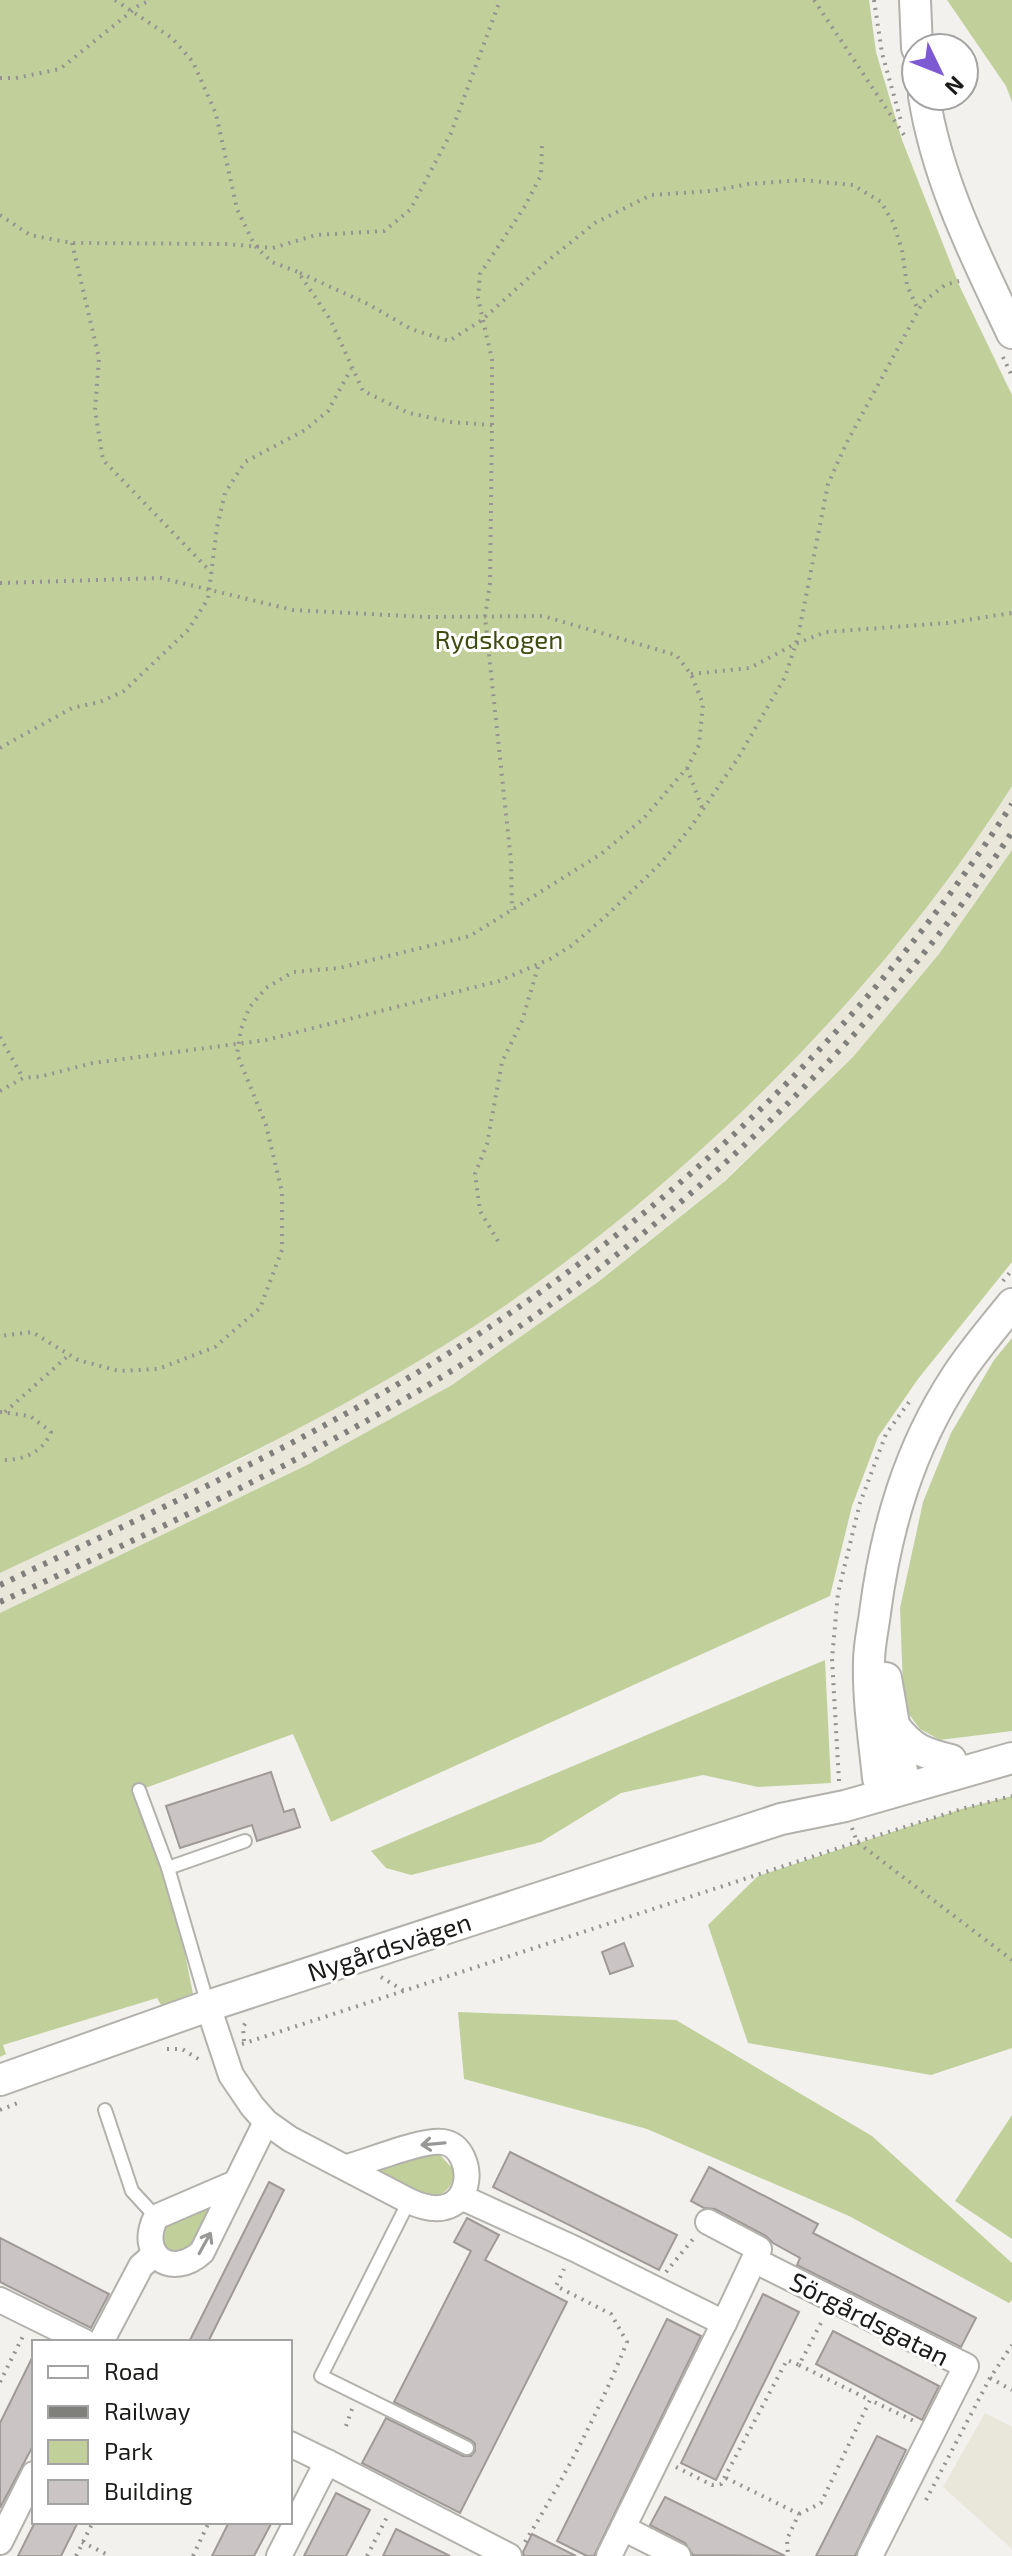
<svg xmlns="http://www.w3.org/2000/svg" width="1012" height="2556" viewBox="0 0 1012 2556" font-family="'Exo 2',sans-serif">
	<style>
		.built { fill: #e9e6da }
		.green { fill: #c1d09b }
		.building { fill: #cac5c4; stroke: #9f9998; stroke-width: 2 }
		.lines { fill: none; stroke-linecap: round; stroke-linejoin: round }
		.service-casing { stroke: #b2b1ac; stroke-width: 16 }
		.minor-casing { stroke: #b2b1ac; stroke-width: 28 }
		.tertiary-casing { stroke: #b2b1ac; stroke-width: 34 }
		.path { stroke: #949390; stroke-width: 4; stroke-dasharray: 2 6; stroke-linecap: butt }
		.service { stroke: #fff; stroke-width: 12 }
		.minor { stroke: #fff; stroke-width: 24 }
		.tertiary { stroke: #fff; stroke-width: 30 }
		.rail { stroke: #7f7f7c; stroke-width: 6; stroke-dasharray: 4 8; stroke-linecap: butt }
		.oneway { stroke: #989897 }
		.labels { text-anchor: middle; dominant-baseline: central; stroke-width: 6; stroke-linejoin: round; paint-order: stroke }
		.park-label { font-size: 26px; fill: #3f4c0f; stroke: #fff }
		.street-label { font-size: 26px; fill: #1a1a18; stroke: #fff }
	</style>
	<rect width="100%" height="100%" fill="#f2f1ed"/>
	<!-- built -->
	<g class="built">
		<path d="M1012 786V850L939 954 853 1057 724 1181 598 1282 452 1385 307 1465 0 1613V1573L246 1457 399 1370 501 1307 596 1238 717 1134 828 1023 930 902 987 825Z"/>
		<path d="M985 2413 1012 2427V2549L943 2487Z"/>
	</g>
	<!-- green -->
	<g class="green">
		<path d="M0 0H869L876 52 902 140 960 287 1012 395V786C886 985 697 1173 503 1307 346 1414 171 1492 0 1573Z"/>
		<path d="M947 0H1012V102L1006 86Z"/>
		<path d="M1012 850V1262L918 1379 878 1437 852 1506 830 1596 331 1822 293 1734 140 1790 168 1868 193 1994 161 2005 157 1998 3 2045 6 2054 0 2057V1613L307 1465 452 1385 598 1282 725 1181 853 1057 939 954Z"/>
		<path d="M1012 1338V1731L940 1740 920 1729 908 1713 903 1688 900 1608 923 1502 951 1433 994 1360Z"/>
		<path d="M825 1660 831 1783 758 1787 703 1775 621 1793 541 1842 411 1875 386 1868 371 1851Z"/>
		<path d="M1012 1796V2048L931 2075 748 2043 708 1925 758 1876 965 1808Z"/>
		<path d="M458 2012 676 2020 872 2136 1012 2263V2300L1009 2303 849 2216 647 2129 464 2079Z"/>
		<path d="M1012 2115V2239L955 2201Z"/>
		<path d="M429 2154 440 2155 454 2170C454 2185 448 2191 434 2198L380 2173 383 2169Z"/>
		<path d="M212 2208C201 2230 199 2251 171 2252L161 2241 165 2225Z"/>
	</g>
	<!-- building -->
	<g class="building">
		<path d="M271 1772 284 1812 294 1809 300 1827 257 1841 252 1825 180 1848 166 1806Z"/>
		<path d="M624 1943 633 1966 610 1974 602 1952Z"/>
		<path d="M510 2152 677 2235 659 2270 493 2187Z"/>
		<path d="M709 2167 818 2224 813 2233 976 2318 961 2347 797 2265 800 2258 773 2243 766 2236 715 2209 704 2208 691 2201Z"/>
		<path d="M269 2182 284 2190 208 2342H189Z"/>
		<path d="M467 2218 499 2235 485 2260 567 2302 460 2513 362 2463 386 2418 463 2456H471L475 2451V2444L471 2440 394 2402 471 2251 454 2242Z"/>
		<path d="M0 2238 109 2294 91 2328 0 2282Z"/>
		<path d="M763 2294 799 2312 716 2480 681 2463Z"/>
		<path d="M667 2319 701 2336 594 2556H587L557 2541Z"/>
		<path d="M833 2331 939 2386 922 2420 816 2364Z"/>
		<path d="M34 2354V2444L0 2508V2423Z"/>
		<path d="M877 2436 906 2450 855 2556H816Z"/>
		<path d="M336 2493 370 2510 346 2556H304Z"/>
		<path d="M665 2497 785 2556 693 2555 685 2543 650 2525Z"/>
		<path d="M35 2522H78L61 2556H18Z"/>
		<path d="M229 2522H272L254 2556H212Z"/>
		<path d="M396 2529 450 2556H383Z"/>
		<path d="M532 2534 576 2556H524L523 2552Z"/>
	</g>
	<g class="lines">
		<defs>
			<g id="service">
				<path d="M139 1790 168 1868"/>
				<path d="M208 2005 168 1868 245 1841"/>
				<path d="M105 2110 132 2191 156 2217"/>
				<path d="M409 2201 321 2376 467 2448"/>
			</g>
			<g id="minor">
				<path d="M208 2006 231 2075 252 2106 266 2122 290 2139 409 2201C478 2233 479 2147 443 2142 422 2139 370 2161 347 2167"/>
				<path d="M235 2183 156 2217C137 2255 171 2280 202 2252L266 2122"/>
				<path d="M461 2197 575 2249 724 2323 759 2249 708 2222"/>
				<path d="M754 2260 966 2366 870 2556"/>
				<path d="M0 2300 85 2342"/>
				<path d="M101 2342 141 2266 155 2254"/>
				<path d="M327 2462 509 2556"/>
				<path d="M623 2528 678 2556"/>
				<path d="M0 2542 34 2474"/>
				<path d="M279 2556 327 2462 290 2444"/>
				<path d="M609 2556 724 2323"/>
			</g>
			<g id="tertiary">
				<path d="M915 0 917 48"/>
				<path d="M924 96C937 180 976 257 1012 333"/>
				<path d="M886 1678 902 1771 895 1790"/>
				<path d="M894 1726C912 1749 922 1753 951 1760"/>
				<path d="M895 1790 878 1778C874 1739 868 1700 869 1662 869 1645 873 1629 875 1613 886 1528 909 1449 956 1377 972 1352 993 1328 1012 1304"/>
				<path d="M0 2080 208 2006 781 1819 845 1806 1012 1758"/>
			</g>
		</defs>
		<!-- service casing -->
		<use href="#service" class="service-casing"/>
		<!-- minor casing -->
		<use href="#minor" class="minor-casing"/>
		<!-- tertiary casing -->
		<use href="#tertiary" class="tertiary-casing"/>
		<!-- path -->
		<g class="path">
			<path d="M115 0 172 38 193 62 216 114 237 209 255 246 272 262 298 272 330 319 363 391 409 413 451 422 492 425 490 583 485 617 511 861 512 910"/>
			<path d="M814 0 906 138"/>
			<path d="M874 0 882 53 901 121"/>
			<path d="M0 78H16L60 69 138 6 151 0"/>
			<path d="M0 215 30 235 72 243 228 244 273 248 316 235 384 231 410 210 451 133 500 0"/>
			<path d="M72 243 99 358 95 410 103 460 211 572"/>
			<path d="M300 273 368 304 411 329 449 341 482 320 545 263 595 223 651 195 711 191 749 184 802 180 853 185 881 202 893 222 902 250 907 285 918 310"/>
			<path d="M1003 357 1012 376"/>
			<path d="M492 425V360L478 298 480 274 525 206 541 175 542 145"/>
			<path d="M0 583 161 578 293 610 427 617 543 616 676 655 691 674 703 704 699 745 687 768 643 819 601 854 470 936 339 968 293 972 266 988 249 1008 241 1029 237 1054 266 1125 282 1192V1250L260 1308 215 1347 158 1369 119 1371 78 1360 32 1332 0 1336"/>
			<path d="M691 674 750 668 795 644 826 632 947 623 1012 613"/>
			<path d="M0 748 72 708 100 702 124 691 188 630 208 599 217 527 225 493 245 462 305 430 328 411 351 369"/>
			<path d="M687 768 703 810"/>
			<path d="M0 1037 23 1078"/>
			<path d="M0 1091 23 1078 43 1076 93 1063 266 1040 499 981 550 959 571 946 605 917 662 862 691 827 738 758 785 677 798 637 828 484 846 444 923 302 945 285 959 281"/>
			<path d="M498 1241 480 1211 475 1174 487 1144 502 1062 522 1021 539 964"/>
			<path d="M1003 1281 1012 1270"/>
			<path d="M0 1412 30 1416 51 1432C43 1453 21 1461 0 1460"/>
			<path d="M5 1412 69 1355"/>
			<path d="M839 1781 832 1659 838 1593 860 1503 886 1434 912 1398"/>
			<path d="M852 1828 857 1842 1012 1960"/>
			<path d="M381 1977 404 1991"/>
			<path d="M244 2041 243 2027 248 2019"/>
			<path d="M242 2044 857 1842 965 1808 1012 1796"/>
			<path d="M167 2049H182L200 2060 203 2058"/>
			<path d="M0 2110 20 2102"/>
			<path d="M666 2272 693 2239"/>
			<path d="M799 2365 870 2400"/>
			<path d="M990 2378 1012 2390"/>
			<path d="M0 2382 23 2336"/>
			<path d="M346 2426 352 2409"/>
			<path d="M676 2467 712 2485 721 2484 787 2360 799 2365 823 2319"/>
			<path d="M726 2478 799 2514 787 2539 788 2556"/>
			<path d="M926 2500 990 2378 1012 2345"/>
			<path d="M799 2514 821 2503 870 2400 916 2422"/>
			<path d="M82 2542 110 2556"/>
			<path d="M525 2542C564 2478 599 2412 627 2342L611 2314 556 2286 564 2269"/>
			<path d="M76 2556 93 2522"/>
			<path d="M193 2556 209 2522"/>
			<path d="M367 2556 387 2517"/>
		</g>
		<!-- service -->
		<use href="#service" class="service"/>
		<!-- minor -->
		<use href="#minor" class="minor"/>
		<!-- tertiary -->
		<use href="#tertiary" class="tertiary"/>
		<!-- rail -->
		<g class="rail">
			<path d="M0 1585C155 1511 312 1440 457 1348 676 1209 872 1022 1012 804"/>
			<path d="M0 1602C156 1531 315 1456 461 1365 667 1235 879 1037 1012 832"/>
		</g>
	</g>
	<!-- one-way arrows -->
	<defs><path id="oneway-shaft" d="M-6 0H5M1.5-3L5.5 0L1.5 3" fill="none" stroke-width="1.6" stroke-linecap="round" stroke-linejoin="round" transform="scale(2)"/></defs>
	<g class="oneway">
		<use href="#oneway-shaft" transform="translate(433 2144) rotate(175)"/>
		<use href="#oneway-shaft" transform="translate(205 2243) rotate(-61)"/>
	</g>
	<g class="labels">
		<!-- park labels -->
		<g class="park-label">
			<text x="499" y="638">Rydskogen</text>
		</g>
		<!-- street labels -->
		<g class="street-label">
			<text transform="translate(389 1946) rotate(-18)">Nygårdsvägen</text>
			<text transform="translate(870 2318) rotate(27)">Sörgårdsgatan</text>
		</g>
	</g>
	<!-- legend -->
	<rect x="32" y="2340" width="260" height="184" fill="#ffffff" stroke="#a3a3a3" stroke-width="2"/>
	<rect x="48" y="2366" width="40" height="12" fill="#ffffff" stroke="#a3a3a3" stroke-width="2"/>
	<text x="104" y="2380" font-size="24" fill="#1a1a18">Road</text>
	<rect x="48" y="2406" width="40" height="12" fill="#7f7f7c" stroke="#a3a3a3" stroke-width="2"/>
	<text x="104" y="2420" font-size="24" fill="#1a1a18">Railway</text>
	<rect x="48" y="2440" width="40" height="24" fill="#c1d09b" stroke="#a3a3a3" stroke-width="2"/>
	<text x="104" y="2460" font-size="24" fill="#1a1a18">Park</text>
	<rect x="48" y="2480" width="40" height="24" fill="#cac5c4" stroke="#a3a3a3" stroke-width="2"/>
	<text x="104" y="2500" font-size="24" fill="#1a1a18">Building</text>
	<!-- north arrow -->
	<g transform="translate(940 72) rotate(133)"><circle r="38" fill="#ffffff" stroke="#a3a3a3" stroke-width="2"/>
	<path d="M0-6L14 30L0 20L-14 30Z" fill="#7d59d3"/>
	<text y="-12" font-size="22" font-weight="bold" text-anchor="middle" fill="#1a1a18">N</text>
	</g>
</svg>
